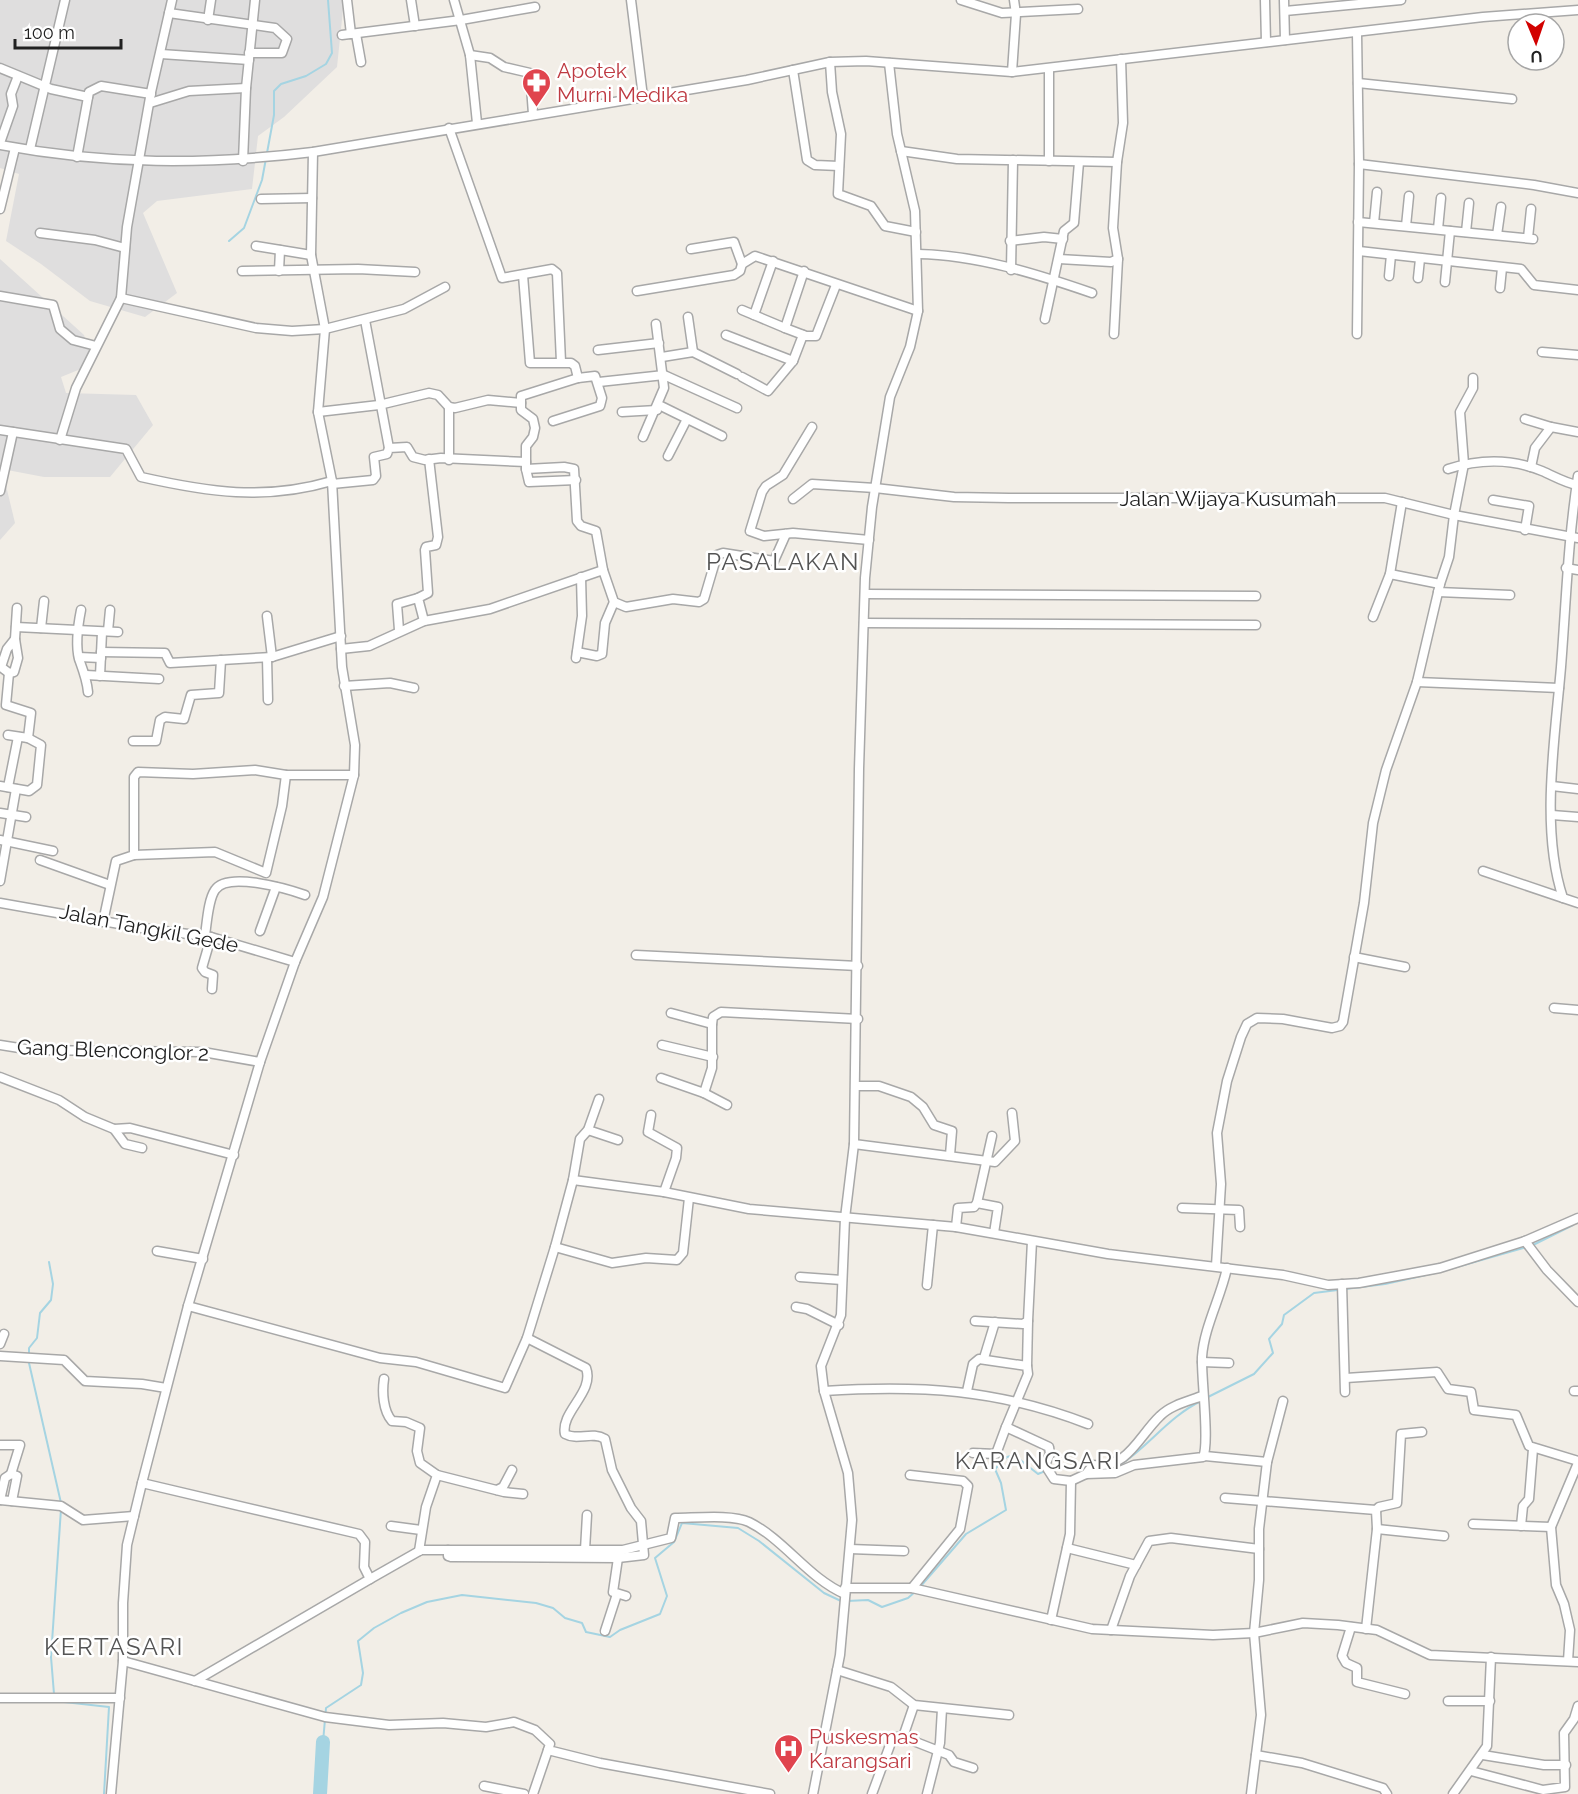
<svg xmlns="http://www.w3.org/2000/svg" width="1578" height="1794" viewBox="0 0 1578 1794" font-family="Raleway,sans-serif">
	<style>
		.residential { fill: #dfdede }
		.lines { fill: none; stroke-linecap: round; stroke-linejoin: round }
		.stream { stroke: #a5d4e2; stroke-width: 2 }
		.river { stroke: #a5d4e2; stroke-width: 14 }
		.street-casing { stroke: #a8a8a8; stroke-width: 11 }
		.street { stroke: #fff; stroke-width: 8 }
		.labels { text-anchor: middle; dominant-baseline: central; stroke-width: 5; stroke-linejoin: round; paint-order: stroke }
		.health-label { font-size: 21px; fill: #be3a42; stroke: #fff; text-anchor: start }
		.street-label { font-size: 21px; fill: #212121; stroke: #fff }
		.quarter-label { font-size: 24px; letter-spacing: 1.5px; fill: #545454; stroke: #fff }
	</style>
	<rect width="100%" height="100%" fill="#f2eee7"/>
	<!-- residential -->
	<g class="residential">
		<path d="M0 0H344L337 67 284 117 258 136 252 189 157 201 143 213 177 293 145 317 90 301 41 264 6 241 19 174 0 168Z"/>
		<path d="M0 259 84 335 93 364 61 377 66 393 136 395 153 425 110 477H44L2 469 15 523 0 540Z"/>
	</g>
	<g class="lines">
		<!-- stream -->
		<g class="stream">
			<path d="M229 241 244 228 262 180 274 115V91L281 84 306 76 326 64 332 53 328 0"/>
			<path d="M1533 1245 1573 1225"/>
			<path d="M49 1262 53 1284 51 1300 40 1313 37 1338 29 1348V1363L61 1503"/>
			<path d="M1443 1271 1527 1247"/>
			<path d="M1206 1398 1254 1374 1273 1353 1269 1339 1282 1324 1284 1315 1314 1293 1385 1284 1435 1273"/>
			<path d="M1050 1469 1058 1466 1088 1469"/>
			<path d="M1111 1470C1145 1452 1166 1418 1201 1401"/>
			<path d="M920 1587 966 1534 1006 1510 1001 1483 995 1469 1007 1457 1014 1455 1038 1474 1045 1471"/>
			<path d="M847 1601 868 1600 882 1607 908 1598 916 1591"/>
			<path d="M54 1694 51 1657 61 1509"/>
			<path d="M64 1702 109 1707 104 1794"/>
			<path d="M323 1742 326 1708 361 1685 363 1673 358 1641 374 1628 401 1613 427 1602 462 1595 536 1603 553 1608 565 1618 582 1623 586 1632 610 1637 620 1630 660 1614 667 1596 655 1558 674 1542 682 1523 738 1528 759 1541 824 1593 841 1601"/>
		</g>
		<!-- river -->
		<path class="river" d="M320 1794 323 1742"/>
		<defs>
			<g id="street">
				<path d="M347 0 351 34"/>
				<path d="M411 0 415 26"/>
				<path d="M454 0 470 55 477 123"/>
				<path d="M631 0 643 97"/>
				<path d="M961 0 1002 13 1078 9"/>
				<path d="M1265 0 1266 42"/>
				<path d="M1284 0 1285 40"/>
				<path d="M1285 11 1401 0"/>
				<path d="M169 13 275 28 287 39 282 53H249"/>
				<path d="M208 20 211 0"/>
				<path d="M1357 33 1359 164 1357 334"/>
				<path d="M356 34 361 62"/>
				<path d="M342 35 461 20 535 7"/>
				<path d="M161 54 249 60"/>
				<path d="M470 55 490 58 504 67 530 73 533 114"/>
				<path d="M830 62 832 92 841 134 838 194 871 206 885 226 916 232"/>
				<path d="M0 68 51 89 88 97"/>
				<path d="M1049 69V161"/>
				<path d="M793 70 807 160 815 165 839 166"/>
				<path d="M1012 72 1016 14 1014 0"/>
				<path d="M1358 83 1512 99"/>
				<path d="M150 103 189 91 246 88"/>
				<path d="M449 128 502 278 552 269 557 273 561 362"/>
				<path d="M0 143 13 106 11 94 18 76"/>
				<path d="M0 145C106 165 206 165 313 152L747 80 830 62 866 61 1012 72 1483 17 1578 10"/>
				<path d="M30 149 65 0"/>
				<path d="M901 151 957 159 1117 162"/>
				<path d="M77 157 89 92 101 86 151 94"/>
				<path d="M243 161 246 88 255 0"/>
				<path d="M1359 164 1534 185 1578 193"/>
				<path d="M261 199 312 198"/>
				<path d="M0 209 15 148"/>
				<path d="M1358 222 1533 239"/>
				<path d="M1374 223 1377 192"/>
				<path d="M1406 226 1409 196"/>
				<path d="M1438 229 1441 198"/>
				<path d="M1466 232 1469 203"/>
				<path d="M40 233 95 240 125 248"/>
				<path d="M1497 235 1501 207"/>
				<path d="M1528 238 1531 209"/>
				<path d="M1010 241 1044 237 1063 239"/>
				<path d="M256 246 311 255"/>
				<path d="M691 249 734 242 742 264"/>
				<path d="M1359 251 1521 269 1534 285 1578 290"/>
				<path d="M918 254C977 255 1037 274 1092 293"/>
				<path d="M1059 259 1111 262 1118 259"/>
				<path d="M773 261 754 315 785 328"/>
				<path d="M1011 270 1013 160"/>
				<path d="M242 271 358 269 415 272"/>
				<path d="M279 271 280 250"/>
				<path d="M804 271 785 328 806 336H816L836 285"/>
				<path d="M523 275 530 363H571L575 366 578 378 595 376 602 398 600 406 553 421"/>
				<path d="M1389 276 1391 255"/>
				<path d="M1418 278 1420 259"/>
				<path d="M1445 282 1450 231"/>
				<path d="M1500 288 1502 268"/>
				<path d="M637 291 734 275 740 271 742 264 755 256 918 311"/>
				<path d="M0 296 53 305 60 329 73 340 96 346"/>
				<path d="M121 298 256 328 292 331 325 329 404 309 445 287"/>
				<path d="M742 310 754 315"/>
				<path d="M688 317 693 352"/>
				<path d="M1045 319 1064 231 1074 223 1079 162"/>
				<path d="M365 320 389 448"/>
				<path d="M1114 334 1118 259 1113 228 1117 162 1123 123 1121 59"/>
				<path d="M726 335 793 361"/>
				<path d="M598 350 659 343"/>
				<path d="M1542 352 1578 355"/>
				<path d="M662 357 693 352 737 374"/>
				<path d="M742 377 768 391 793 361 803 335"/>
				<path d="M578 378 521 396V410L533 419 535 428 533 437 526 446V469L564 467 574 469 577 521 581 526 596 531 603 570"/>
				<path d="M599 382 664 375 737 408"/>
				<path d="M659 405 722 436"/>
				<path d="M449 407V460"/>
				<path d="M318 412 379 405 429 393 438 395 449 407 455 408 488 400 521 403"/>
				<path d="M622 412 657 410"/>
				<path d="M1525 419 1551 427"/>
				<path d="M812 427 783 475 766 486 762 492 750 531 764 536 793 533 869 540"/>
				<path d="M0 430 126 449 141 477C208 492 264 501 332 481"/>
				<path d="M643 437 664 388 656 324"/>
				<path d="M60 440 76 388 121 298 127 227 151 92 172 0"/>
				<path d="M668 456 687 419"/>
				<path d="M1531 467 1535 448 1551 427 1578 432"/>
				<path d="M526 469 529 482 576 480"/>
				<path d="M1448 469C1480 459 1510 458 1542 471 1554 476 1563 482 1577 485"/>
				<path d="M1578 476C1568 539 1566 603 1561 667 1555 739 1540 829 1563 898L1578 903"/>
				<path d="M332 484 373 480 376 476 374 457 387 454 389 448 407 447 413 457 425 460 441 458 526 462"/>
				<path d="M0 491 13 432"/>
				<path d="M793 499 812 484 875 488 954 497 1009 498H1385L1454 515 1578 538"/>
				<path d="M1493 500 1529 506 1525 530"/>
				<path d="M1566 568 1578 570"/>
				<path d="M1390 574 1402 502"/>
				<path d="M1438 592 1510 595"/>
				<path d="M865 594 1256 596"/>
				<path d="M81 610C78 625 75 643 79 659 83 670 87 680 88 692"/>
				<path d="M267 616 272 657"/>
				<path d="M1373 617 1390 574 1440 584"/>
				<path d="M424 621 418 598 428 593 425 550 426 547 436 545 438 537 429 459"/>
				<path d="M864 623 1256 625"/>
				<path d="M16 627 118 632"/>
				<path d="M41 628 44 601"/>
				<path d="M399 630 397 604 418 598"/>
				<path d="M108 631 110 610"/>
				<path d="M15 639 18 658 14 672 9 673 1 667 7 649Z"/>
				<path d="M15 639 17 608"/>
				<path d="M341 649 369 646 424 621 490 609 603 570 614 602 626 607 673 599 699 602 704 599 717 555 723 553 774 561 786 534"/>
				<path d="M101 652 165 653 170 663 272 657 341 636"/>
				<path d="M577 652 597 656 602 654 605 623 614 602"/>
				<path d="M79 657 101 658"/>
				<path d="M267 658 268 700"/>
				<path d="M576 658 582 616 581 577"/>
				<path d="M9 673 6 705 31 713 28 738"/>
				<path d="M86 675 159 679"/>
				<path d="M100 676 102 632"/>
				<path d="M1417 682 1559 688"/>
				<path d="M344 686 390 683 414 688"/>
				<path d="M133 741H156L160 720 165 717 184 719 191 695 219 693 221 660"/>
				<path d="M0 786 29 791 37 785 41 745 28 738 8 735"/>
				<path d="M1552 786 1578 789"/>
				<path d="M8 787 18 737"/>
				<path d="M0 813 26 817"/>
				<path d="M1552 815 1578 817"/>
				<path d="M0 840 53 851"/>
				<path d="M134 855 215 852 266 873 282 806 286 775"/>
				<path d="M40 860 110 885"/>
				<path d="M1483 871 1563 898"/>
				<path d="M0 881 16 789"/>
				<path d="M0 903 142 928 211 937 295 962"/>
				<path d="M103 922 116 861 134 855V777L138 772 193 774 255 770 286 775H354"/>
				<path d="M260 931 276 887"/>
				<path d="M205 935C207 923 208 900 215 890 227 871 288 889 305 895"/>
				<path d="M211 937 202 968 205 972 213 975 212 989"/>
				<path d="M636 955 858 966"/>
				<path d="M1354 957 1405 967"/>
				<path d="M1554 1008 1578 1010"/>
				<path d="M671 1013 712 1024"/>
				<path d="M0 1045 32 1050 203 1052 260 1062"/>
				<path d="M662 1045 713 1057"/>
				<path d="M0 1077 59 1100 85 1117 114 1129 125 1144 142 1148"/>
				<path d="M661 1078 704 1093 712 1068V1024L713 1017 721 1012 858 1019"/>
				<path d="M857 1086H879L911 1097 923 1107 934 1125 952 1131 950 1155"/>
				<path d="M704 1093 727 1105"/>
				<path d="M651 1115 648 1132 677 1148 676 1158 664 1192"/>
				<path d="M114 1129 130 1128 234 1155"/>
				<path d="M588 1130 618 1140"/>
				<path d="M854 1144 995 1162 1015 1141 1012 1113"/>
				<path d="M573 1180 664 1192 749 1209 956 1227 1108 1254 1283 1275 1328 1285 1359 1283 1440 1268 1525 1241 1578 1218"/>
				<path d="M977 1203 998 1207 994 1233"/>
				<path d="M1182 1208 1239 1210 1240 1227"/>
				<path d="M956 1227 958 1208 974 1207 977 1203 992 1136"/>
				<path d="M1525 1241 1547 1270 1578 1302"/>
				<path d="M555 1247 612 1263 646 1258 677 1260 683 1253 689 1198"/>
				<path d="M157 1251 203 1259"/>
				<path d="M1216 1266 1221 1184 1217 1133 1227 1081 1241 1037 1247 1024 1257 1018 1283 1019 1332 1028 1340 1026 1343 1022 1364 903 1373 823 1386 770 1417 682 1440 584 1449 557 1454 515 1464 464 1460 412 1473 388V378"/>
				<path d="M800 1277 842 1280"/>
				<path d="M1342 1284 1345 1392"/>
				<path d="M927 1285 933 1225"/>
				<path d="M188 1306 380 1358 416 1362 505 1388 527 1338 555 1247 573 1180 580 1139 588 1130 599 1099"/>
				<path d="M796 1307 807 1309 839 1325"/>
				<path d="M975 1321 1023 1324 1028 1321 1032 1241"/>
				<path d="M0 1344 4 1334"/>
				<path d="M0 1356 64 1360 85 1381 142 1384 166 1388"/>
				<path d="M984 1358 995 1322"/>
				<path d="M1202 1362 1229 1363"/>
				<path d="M1027 1366 1028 1321"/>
				<path d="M1346 1378 1437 1372 1448 1389 1471 1392 1474 1410 1516 1415 1529 1446 1578 1461"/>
				<path d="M384 1379C382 1392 383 1411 392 1421L406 1422 420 1428 417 1451 420 1463 437 1475 426 1507 419 1551"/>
				<path d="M824 1391C920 1385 997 1389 1088 1424"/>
				<path d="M967 1391 973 1364 979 1359 1027 1366 1028 1374 1006 1427"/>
				<path d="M1574 1391H1578"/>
				<path d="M0 1445H20L11 1474 17 1476 12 1501"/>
				<path d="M973 1453 996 1454 1006 1427 1049 1447 1050 1454 1045 1465 1054 1479 1071 1481 1086 1474 1115 1473 1134 1465 1203 1457C1210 1444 1201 1377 1202 1357 1204 1327 1221 1297 1227 1268"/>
				<path d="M1205 1456 1267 1462"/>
				<path d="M1086 1474 1093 1465C1128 1469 1138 1437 1160 1416 1171 1405 1189 1401 1202 1396"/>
				<path d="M437 1475 504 1492 523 1494"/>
				<path d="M910 1475 963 1481 968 1486 960 1529 912 1588"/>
				<path d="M142 1483 359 1534 365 1542 364 1567 370 1579 421 1550H623L671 1538 675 1518C695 1518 732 1514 749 1522 785 1540 808 1578 845 1594"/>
				<path d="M497 1490 503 1487 512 1470"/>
				<path d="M1225 1498 1376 1510 1377 1529 1366 1629"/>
				<path d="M0 1500 61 1506 83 1520 134 1516"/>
				<path d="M0 1500 5 1478 11 1474"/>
				<path d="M1376 1510 1379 1507 1397 1503 1401 1434 1422 1432"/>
				<path d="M1473 1524 1551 1527"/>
				<path d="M391 1526 421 1530"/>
				<path d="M1521 1526 1523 1506 1529 1499 1533 1449"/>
				<path d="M1377 1529 1444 1536"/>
				<path d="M1067 1548 1136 1565"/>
				<path d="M850 1549 904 1551"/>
				<path d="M448 1550V1556L451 1557 618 1558 644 1555 641 1521 631 1508 612 1470 605 1439C592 1431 578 1441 565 1434 560 1412 595 1392 586 1368L527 1338"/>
				<path d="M585 1550 587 1515"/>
				<path d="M618 1558 613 1592 626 1596"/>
				<path d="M845 1588H912L1092 1629 1213 1635 1254 1633 1303 1623 1338 1625 1377 1630 1430 1655 1578 1662"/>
				<path d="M1051 1620 1070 1534 1071 1481"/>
				<path d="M1351 1627 1342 1656 1346 1663 1357 1668V1682L1405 1694"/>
				<path d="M1111 1630 1130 1576 1149 1541 1171 1538 1259 1549"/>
				<path d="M605 1631 617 1594"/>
				<path d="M123 1661 325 1717 389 1725 443 1723 486 1727 514 1722 535 1730 550 1744 548 1750 600 1763 770 1794"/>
				<path d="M1568 1661 1570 1630 1564 1604 1556 1585 1551 1527 1578 1463"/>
				<path d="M837 1670 891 1687 914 1705 1009 1715"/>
				<path d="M195 1681 370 1579"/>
				<path d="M0 1698H120"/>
				<path d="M1448 1701H1490"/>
				<path d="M903 1737 949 1755 954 1762 973 1768"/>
				<path d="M1256 1755 1302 1763 1383 1788 1387 1794"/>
				<path d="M1483 1755 1544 1765H1566"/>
				<path d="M1471 1771 1543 1790 1565 1787 1564 1733 1574 1719 1578 1706"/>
				<path d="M484 1786 524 1794"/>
				<path d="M111 1794 123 1661V1603L127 1545 142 1483 188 1306 260 1062 295 962 323 897 354 775 355 745 342 667 332 481 318 412 325 329 311 255 313 152"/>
				<path d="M533 1794 548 1750"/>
				<path d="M813 1794 840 1655 852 1520 848 1473 824 1391 821 1366 841 1315 845 1218 854 1144 859 769 865 578 872 507 890 397 910 347 918 311 915 211 897 134 889 63"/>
				<path d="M872 1794 893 1737H903L914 1705"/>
				<path d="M927 1794 940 1743 942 1709"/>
				<path d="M1251 1794 1261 1715 1254 1633 1259 1580V1529L1267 1462 1283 1401"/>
				<path d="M1453 1794 1487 1746 1491 1657"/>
			</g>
		</defs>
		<!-- street casing -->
		<use href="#street" class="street-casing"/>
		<!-- street -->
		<use href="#street" class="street"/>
	</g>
	<!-- icons -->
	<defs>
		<symbol id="pharmacy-pin" viewBox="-11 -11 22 30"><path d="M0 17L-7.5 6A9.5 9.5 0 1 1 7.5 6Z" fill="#e0444e" stroke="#fff"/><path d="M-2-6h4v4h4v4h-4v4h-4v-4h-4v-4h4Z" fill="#fff"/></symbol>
		<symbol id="hospital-pin" viewBox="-11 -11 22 30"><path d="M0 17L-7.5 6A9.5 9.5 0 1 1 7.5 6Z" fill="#e0444e" stroke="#fff"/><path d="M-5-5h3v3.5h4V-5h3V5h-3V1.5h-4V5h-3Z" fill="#fff"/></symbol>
	</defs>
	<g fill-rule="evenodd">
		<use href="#pharmacy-pin" x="520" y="66" width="33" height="45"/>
		<use href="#hospital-pin" x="772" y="1732" width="33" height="45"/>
	</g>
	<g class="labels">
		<!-- health labels -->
		<g class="health-label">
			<text x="557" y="70">Apotek<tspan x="557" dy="24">Murni Medika</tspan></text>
			<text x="809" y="1736">Puskesmas<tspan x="809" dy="24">Karangsari</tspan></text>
		</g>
		<!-- street labels -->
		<g class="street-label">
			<text x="1228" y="498">Jalan Wijaya Kusumah</text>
			<text transform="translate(149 928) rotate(11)">Jalan Tangkil Gede</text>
			<text transform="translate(113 1050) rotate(2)">Gang Blenconglor 2</text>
		</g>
		<!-- quarter labels -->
		<g class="quarter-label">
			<text x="783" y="561">PASALAKAN</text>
			<text x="1038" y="1460">KARANGSARI</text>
			<text x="114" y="1646">KERTASARI</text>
		</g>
	</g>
	<!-- north arrow -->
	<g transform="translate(1536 42) rotate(178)"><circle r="28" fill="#ffffff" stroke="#a6a6a6" stroke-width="1.5"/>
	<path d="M0-4.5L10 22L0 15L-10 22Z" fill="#d20100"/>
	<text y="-9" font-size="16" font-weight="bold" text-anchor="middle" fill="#212121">U</text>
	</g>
	<!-- scale -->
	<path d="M15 39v9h106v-9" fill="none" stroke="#212121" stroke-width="3"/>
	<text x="24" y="39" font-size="18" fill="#212121" stroke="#ffffff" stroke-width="4.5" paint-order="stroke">100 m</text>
</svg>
